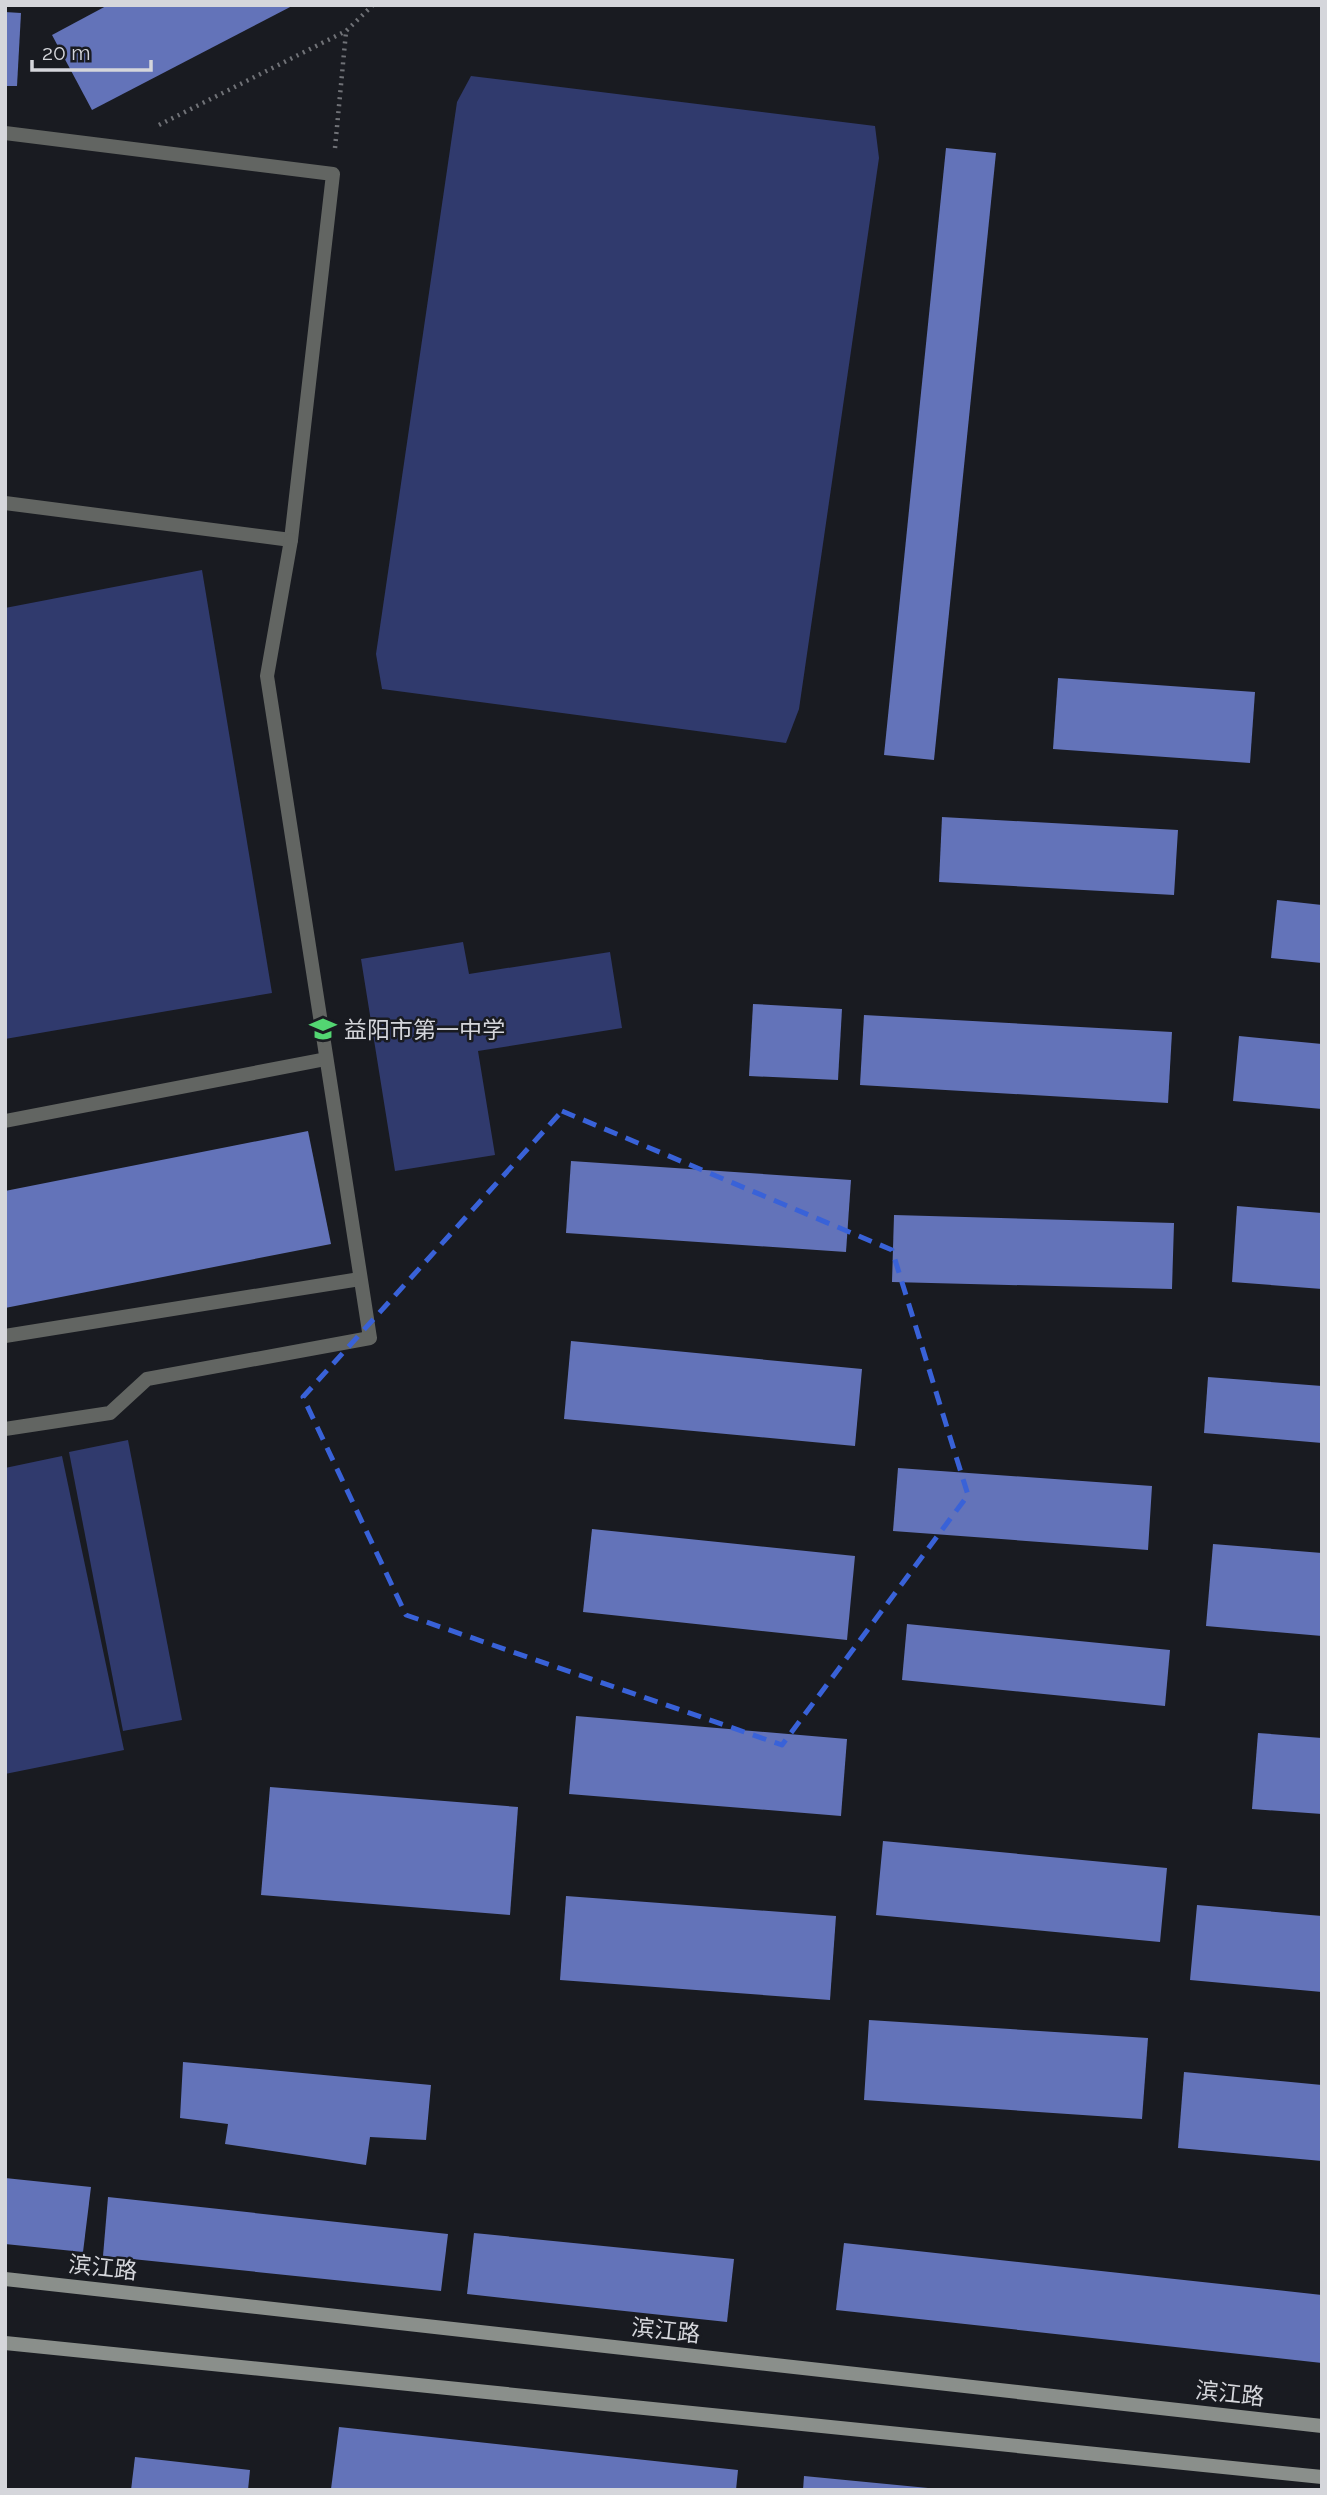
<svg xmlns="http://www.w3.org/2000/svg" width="1327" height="2495" viewBox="0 0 1327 2495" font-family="Raleway,'Noto Sans SC',sans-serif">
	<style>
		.green { fill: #303a6d }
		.building { fill: #6373b9 }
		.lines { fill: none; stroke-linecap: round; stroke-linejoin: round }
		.path { stroke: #707277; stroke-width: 4.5; stroke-dasharray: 2 5; stroke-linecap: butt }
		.lane { stroke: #626562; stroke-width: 14 }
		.secondary { stroke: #8a8f8b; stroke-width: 14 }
		.marked { fill: none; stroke: #3962d8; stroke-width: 5; stroke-dasharray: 14 9; stroke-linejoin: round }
		.labels { text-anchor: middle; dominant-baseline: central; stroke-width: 5; stroke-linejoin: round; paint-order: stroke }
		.poi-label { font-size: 23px; fill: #d5d6db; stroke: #191b21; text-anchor: start }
		.street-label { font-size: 23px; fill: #d5d6db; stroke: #191b21 }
	</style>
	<rect width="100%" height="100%" fill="#191b21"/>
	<!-- green -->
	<g class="green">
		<path d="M471 76 875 126 879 158 799 709 786 743 382 689 376 654 457 102Z"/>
		<path d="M202 570 272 993 5 1039V608Z"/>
		<path d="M463 942 469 974 610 952 622 1028 478 1051 495 1155 395 1171 361 959Z"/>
		<path d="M128 1440 182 1720 123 1731 69 1452Z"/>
		<path d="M62 1456 124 1750 5 1774V1468Z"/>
	</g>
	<!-- building -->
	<g class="building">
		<path d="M108 5H294L92 110 52 35Z"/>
		<path d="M5 12 21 13 17 86H5Z"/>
		<path d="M946 148 996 153 934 760 884 755Z"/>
		<path d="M1058 678 1255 692 1250 763 1053 749Z"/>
		<path d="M942 817 1178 830 1174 895 939 882Z"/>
		<path d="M1277 900 1322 905V963L1271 958Z"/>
		<path d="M753 1004 842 1009 838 1080 749 1076Z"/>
		<path d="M864 1015 1172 1032 1168 1103 860 1085Z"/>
		<path d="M1239 1036 1322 1044V1109L1233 1101Z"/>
		<path d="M308 1131 331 1244 5 1308V1191Z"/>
		<path d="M571 1161 851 1180 846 1252 566 1233Z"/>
		<path d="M1237 1206 1322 1213V1289L1232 1282Z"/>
		<path d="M894 1215 1174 1223 1172 1289 892 1282Z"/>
		<path d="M571 1341 862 1369 855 1446 564 1419Z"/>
		<path d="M1208 1377 1322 1386V1443L1204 1433Z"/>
		<path d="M898 1468 1152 1486 1148 1550 893 1531Z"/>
		<path d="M592 1529 855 1556 847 1640 583 1612Z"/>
		<path d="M1213 1544 1322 1553V1636L1206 1626Z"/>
		<path d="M907 1624 1170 1650 1165 1706 902 1680Z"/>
		<path d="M576 1716 847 1739 841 1816 569 1794Z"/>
		<path d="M1258 1733 1322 1738V1814L1252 1809Z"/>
		<path d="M270 1787 518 1807 510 1915 261 1895Z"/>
		<path d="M883 1841 1167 1868 1160 1942 876 1915Z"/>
		<path d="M566 1896 836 1916 830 2000 560 1980Z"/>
		<path d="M1197 1905 1322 1916V1992L1190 1980Z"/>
		<path d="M869 2020 1148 2038 1142 2119 864 2100Z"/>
		<path d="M183 2062 431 2085 426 2140 370 2137 366 2165 225 2144 228 2124 180 2118Z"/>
		<path d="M1184 2072 1322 2085V2161L1178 2148Z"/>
		<path d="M5 2178 91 2187 83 2252 5 2244Z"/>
		<path d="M108 2197 448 2234 441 2291 103 2256Z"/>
		<path d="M474 2233 734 2259 727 2322 467 2294Z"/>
		<path d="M844 2243 1322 2295V2363L836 2310Z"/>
		<path d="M339 2427 738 2470 736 2490 331 2489Z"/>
		<path d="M135 2457 250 2470 248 2490H131Z"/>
		<path d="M804 2476 928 2488V2490H803Z"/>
	</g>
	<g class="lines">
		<!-- path -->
		<g class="path">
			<path d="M159 125 346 31 373 5"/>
			<path d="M335 148 346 32"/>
		</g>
		<!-- lane -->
		<g class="lane">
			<path d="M5 133 333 174 291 540 5 503"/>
			<path d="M5 1121 326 1059"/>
			<path d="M5 1336 360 1279"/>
			<path d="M5 1429 110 1413 147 1379 370 1338 267 676 291 540"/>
		</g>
		<!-- secondary -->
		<g class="secondary">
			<path d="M5 2279 1322 2426"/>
			<path d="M5 2343 1322 2477"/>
		</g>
	</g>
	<!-- marked area -->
	<path class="marked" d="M562 1111 892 1250 968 1495 782 1745 406 1615 303 1397Z"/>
	<!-- icons -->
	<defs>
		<symbol id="school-bare" viewBox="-9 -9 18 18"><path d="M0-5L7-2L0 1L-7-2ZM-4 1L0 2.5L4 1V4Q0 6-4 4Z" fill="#53d672" stroke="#191b21" stroke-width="2.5" paint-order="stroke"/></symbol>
	</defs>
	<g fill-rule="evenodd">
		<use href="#school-bare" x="304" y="1010" width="38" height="38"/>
	</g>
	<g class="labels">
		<!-- poi labels -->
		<g class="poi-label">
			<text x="344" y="1029">益阳市第一中学</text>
		</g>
		<!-- street labels -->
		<g class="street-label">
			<text transform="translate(103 2267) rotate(6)">滨江路</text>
			<text transform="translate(666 2330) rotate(6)">滨江路</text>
			<text transform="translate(1230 2393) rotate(6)">滨江路</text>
		</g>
	</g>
	<!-- border -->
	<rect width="1327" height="2495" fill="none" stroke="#d5d6db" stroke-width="14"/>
	<!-- scale -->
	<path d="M32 60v10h119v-10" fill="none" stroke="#d5d6db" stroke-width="3.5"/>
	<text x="42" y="60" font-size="21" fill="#d5d6db" stroke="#191b21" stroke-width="5" paint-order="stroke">20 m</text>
</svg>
